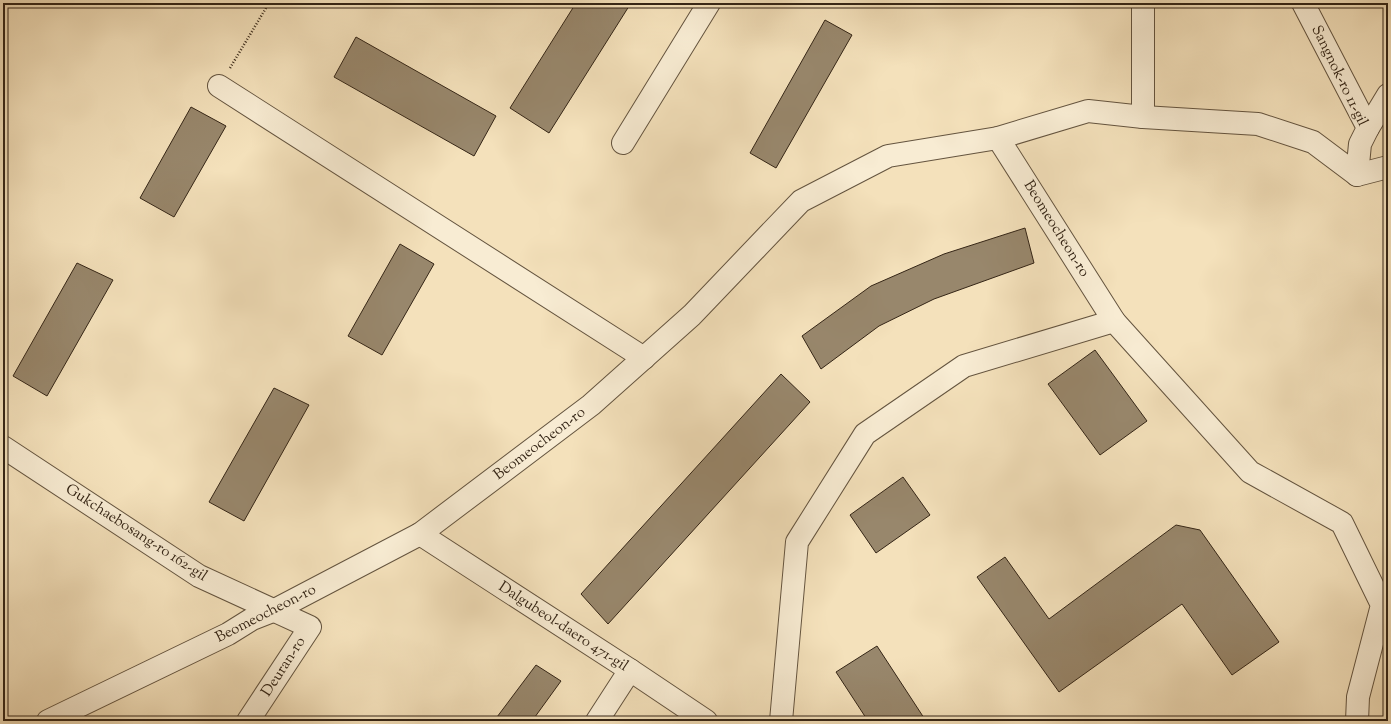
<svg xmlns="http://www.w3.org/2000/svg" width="1391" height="724" viewBox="0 0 1391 724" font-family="'Sorts Mill Goudy',serif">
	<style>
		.building { fill: #98876c; stroke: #342516 }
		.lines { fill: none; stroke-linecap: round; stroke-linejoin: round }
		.minor-casing { stroke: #64543f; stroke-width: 24 }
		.path { stroke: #342516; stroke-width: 2.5; stroke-dasharray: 1 2; stroke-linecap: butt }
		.minor { stroke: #f8ecd3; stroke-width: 22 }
		.labels { text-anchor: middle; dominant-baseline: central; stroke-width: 3; stroke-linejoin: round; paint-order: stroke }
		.street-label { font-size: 15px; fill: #342516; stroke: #f8ecd3 }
	</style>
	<rect width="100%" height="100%" fill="#f4e1bb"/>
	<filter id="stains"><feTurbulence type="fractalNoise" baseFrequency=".005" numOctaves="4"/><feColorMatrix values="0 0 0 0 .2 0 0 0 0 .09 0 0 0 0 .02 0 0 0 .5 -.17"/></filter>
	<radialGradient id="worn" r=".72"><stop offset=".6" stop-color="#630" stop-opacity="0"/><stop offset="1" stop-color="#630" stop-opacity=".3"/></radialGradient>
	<!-- building -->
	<g class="building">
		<path d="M576 3H631L549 133 510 108Z"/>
		<path d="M825 20 852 35 776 168 750 153Z"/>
		<path d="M356 37 496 116 474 156 334 77Z"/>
		<path d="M191 107 226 126 174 217 140 198Z"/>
		<path d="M1025 228 1034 263 934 299 879 326 821 369 802 336 871 286 944 254Z"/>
		<path d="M400 244 434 264 382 355 348 336Z"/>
		<path d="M77 263 113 280 47 396 13 376Z"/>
		<path d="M1095 350 1147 421 1100 455 1048 384Z"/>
		<path d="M781 374 810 402 608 624 581 594Z"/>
		<path d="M274 388 309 405 244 521 209 502Z"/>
		<path d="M903 477 930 515 876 553 850 515Z"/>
		<path d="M1176 525 1200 530 1279 642 1232 675 1182 604 1059 692 977 577 1005 557 1049 619Z"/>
		<path d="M877 646 926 721H868L836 672Z"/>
		<path d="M536 665 561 681 532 721H494Z"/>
	</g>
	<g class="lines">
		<defs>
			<g id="minor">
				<path d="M1303 3 1368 128 1360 144 1357 175"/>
				<path d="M219 86 644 358"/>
				<path d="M1143 117V3"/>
				<path d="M1368 128 1388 95"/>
				<path d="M998 138 1114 321 1250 472 1342 523 1382 605 1358 697 1357 721"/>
				<path d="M623 143 709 3"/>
				<path d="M3 447 199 576 310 627 248 721"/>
				<path d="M420 534 630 670 706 721"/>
				<path d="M48 721 228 634 252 619 275 610 420 534 591 405 692 315 801 201 888 156 998 138 1088 111 1143 117 1258 124 1313 142 1357 175 1388 167"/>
				<path d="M597 721 630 670"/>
				<path d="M781 721 797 542 865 434 964 366 1114 321"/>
			</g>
		</defs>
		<!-- minor casing -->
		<use href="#minor" class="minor-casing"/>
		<!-- path -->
		<path class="path" d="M230 68 269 3"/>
		<!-- minor -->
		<use href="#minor" class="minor"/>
	</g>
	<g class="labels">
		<!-- street labels -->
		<g class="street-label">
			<text transform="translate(1339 76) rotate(64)">Sangnok-ro 11-gil</text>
			<text transform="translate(1056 229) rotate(58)">Beomeocheon-ro</text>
			<text transform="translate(540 444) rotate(-37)">Beomeocheon-ro</text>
			<text transform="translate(136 533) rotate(33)">Gukchaebosang-ro 162-gil</text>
			<text transform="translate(266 614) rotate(-27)">Beomeocheon-ro</text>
			<text transform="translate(563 627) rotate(33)">Dalgubeol-daero 471-gil</text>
			<text transform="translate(284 667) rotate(-57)">Deuran-ro</text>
		</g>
	</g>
	<!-- margin -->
	<rect width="1391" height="724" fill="none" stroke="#f4e1bb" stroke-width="16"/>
	<rect x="4" y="4" width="1383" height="716" fill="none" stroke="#342516" stroke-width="2"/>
	<rect x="8" y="8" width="1375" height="708" fill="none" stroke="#342516"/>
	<rect width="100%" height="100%" filter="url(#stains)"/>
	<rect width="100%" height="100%" fill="url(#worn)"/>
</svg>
